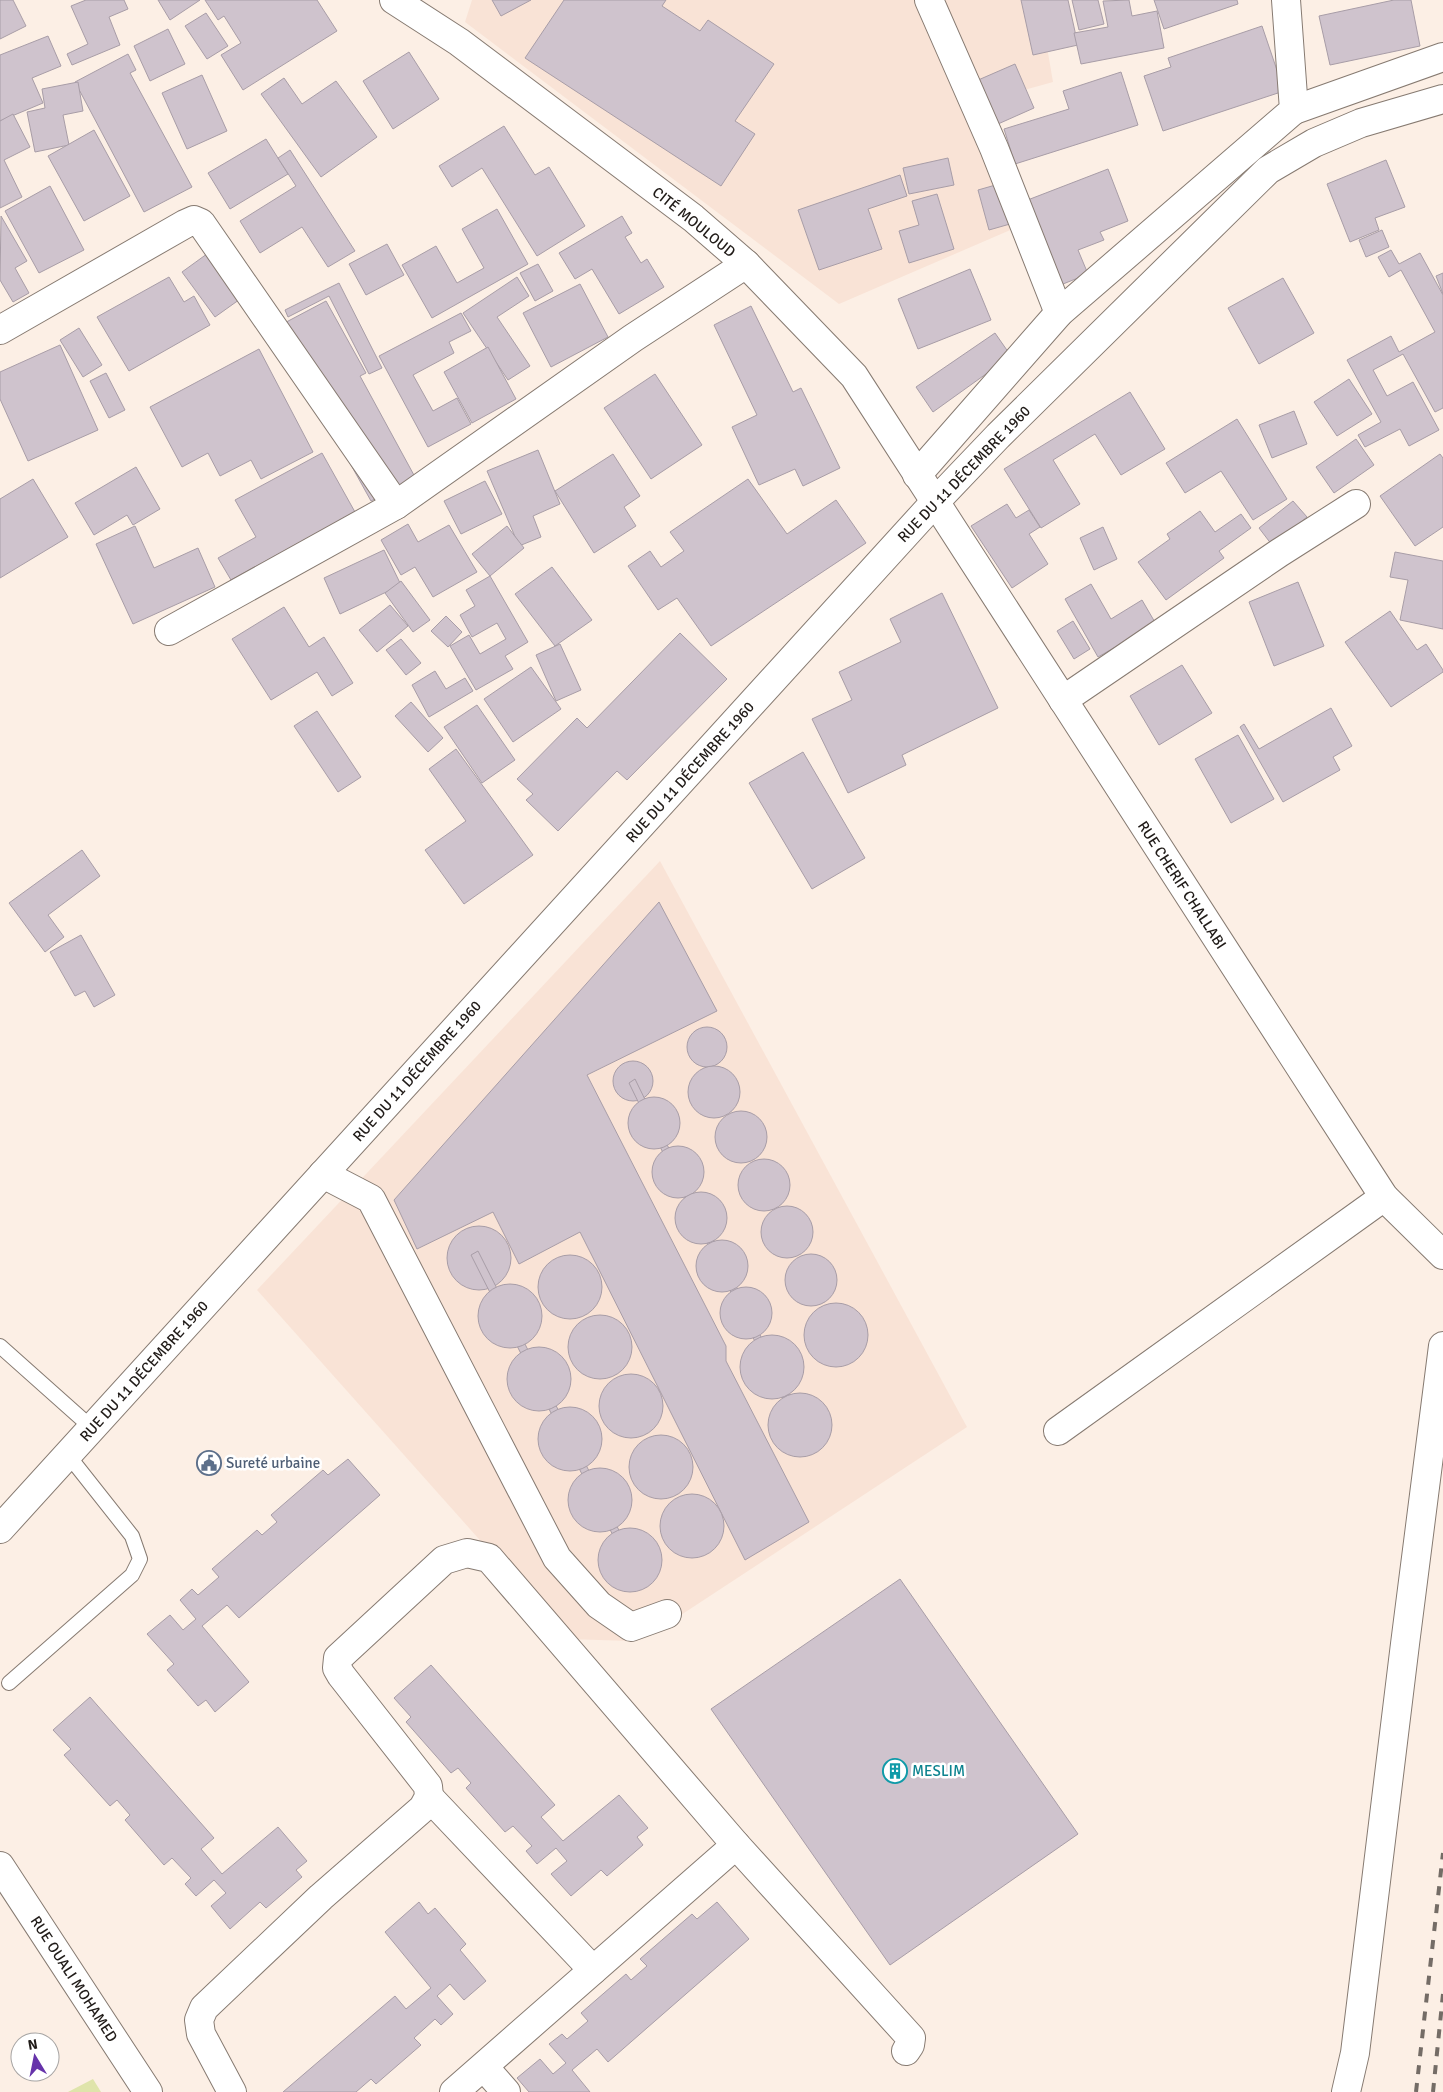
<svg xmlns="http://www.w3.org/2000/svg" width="1443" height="2092" viewBox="0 0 1443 2092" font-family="Signika,sans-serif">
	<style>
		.industrial { fill: #f9e3d6 }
		.green { fill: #dfe4ab }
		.building { fill: #cfc3cd; stroke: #a89da7 }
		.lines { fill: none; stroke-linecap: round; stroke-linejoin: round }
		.lane-casing { stroke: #867a71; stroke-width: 16 }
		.street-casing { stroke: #867a71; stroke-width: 30 }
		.secondary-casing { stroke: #867a71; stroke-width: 30 }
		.lane { stroke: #fff; stroke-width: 14 }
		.street { stroke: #fff; stroke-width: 28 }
		.secondary { stroke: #fff; stroke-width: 28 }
		.rail { stroke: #746c66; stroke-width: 4; stroke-dasharray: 9 9; stroke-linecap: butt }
		.labels { text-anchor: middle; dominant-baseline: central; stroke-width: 5; stroke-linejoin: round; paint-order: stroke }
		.street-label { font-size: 15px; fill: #201b18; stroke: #fff }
		.service-label { font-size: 15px; fill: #4e5e75; stroke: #fff; text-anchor: start }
		.culture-label { font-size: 15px; fill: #0d838f; stroke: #fff; text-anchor: start }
	</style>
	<rect width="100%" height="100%" fill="#fcefe5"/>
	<!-- industrial -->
	<g class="industrial">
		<path d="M472 0H1039L1053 82 966 106 1015 228 839 304 465 22Z"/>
		<path d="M660 861 967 1427 652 1634 630 1641 568 1639 257 1290Z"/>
	</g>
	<!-- green -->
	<path class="green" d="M93 2079 101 2092H68Z"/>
	<!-- building -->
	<g class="building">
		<path d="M0 0H13L26 26 0 39Z"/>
		<path d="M86 0H124L128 9 109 17 120 45 72 65 67 54 88 44 71 6Z"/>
		<path d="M158 0H200L170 20Z"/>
		<path d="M205 0H317L337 31 243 90 221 55 241 43 224 16 218 20Z"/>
		<path d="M492 0H531L501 16Z"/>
		<path d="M564 0H666L662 6 700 31 708 20 774 64 735 121 755 134 721 186 525 58Z"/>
		<path d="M1021 0H1068L1078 45 1033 55Z"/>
		<path d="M1072 0H1098L1104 24 1079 30Z"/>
		<path d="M1129 0 1132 16 1157 11 1164 48 1081 64 1074 33 1108 27 1103 1Z"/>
		<path d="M1154 0H1237L1238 4 1164 29Z"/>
		<path d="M1394 0H1411L1420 46 1330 65 1319 16Z"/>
		<path d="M206 13 228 46 207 59 185 26Z"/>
		<path d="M1262 26 1284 91 1163 131 1144 76 1171 67 1168 58Z"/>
		<path d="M168 29 185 64 150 81 134 46Z"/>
		<path d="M48 36 61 66 32 78 43 103 0 121V55Z"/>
		<path d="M409 52 439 99 393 129 363 81Z"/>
		<path d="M128 54 136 70 130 73 192 187 144 212 75 82Z"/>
		<path d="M1015 64 1034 108 989 128 969 84Z"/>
		<path d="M1121 72 1138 125 1015 164 1004 129 1069 109 1063 91Z"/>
		<path d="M202 75 227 131 187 149 162 93Z"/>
		<path d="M284 78 302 104 336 81 377 137 321 177 261 94Z"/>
		<path d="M78 82 83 111 63 115 69 145 35 152 27 112 45 108 42 89Z"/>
		<path d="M13 114 30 147 4 160 22 197 0 208V121Z"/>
		<path d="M504 126 535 175 549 167 585 226 537 256 482 168 452 187 439 166Z"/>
		<path d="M94 130 130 196 84 221 48 156Z"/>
		<path d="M266 139 288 174 230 209 208 173Z"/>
		<path d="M290 150 355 251 328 267 302 227 260 253 240 221 296 186 278 158Z"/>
		<path d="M948 158 954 185 909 194 903 168Z"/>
		<path d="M1386 160 1405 207 1375 218 1379 230 1350 242 1327 184Z"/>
		<path d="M1108 169 1128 221 1100 232 1104 240 1078 250 1088 274 1058 286 1025 201Z"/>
		<path d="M900 175 907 196 868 209 882 249 819 270 798 210Z"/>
		<path d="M999 184 1010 224 989 230 978 190Z"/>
		<path d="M50 186 84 250 39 273 5 211Z"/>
		<path d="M937 194 954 249 909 263 899 231 919 225 912 201Z"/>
		<path d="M497 209 528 264 432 318 402 265 436 246 457 283 484 268 462 229Z"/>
		<path d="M1 216 27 261 15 268 29 293 13 302 0 280Z"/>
		<path d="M622 216 632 233 625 237 641 263 647 259 664 287 619 314 592 269 575 279 559 253Z"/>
		<path d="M1382 230 1389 247 1366 257 1359 240Z"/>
		<path d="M387 244 404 275 366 295 349 264Z"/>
		<path d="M1391 250 1399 264 1420 253 1443 295V408L1435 412 1403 354 1373 370 1387 396 1413 382 1439 430 1409 446 1400 429 1365 447 1358 435 1381 422 1347 360 1391 336 1399 352 1435 332 1401 270 1389 277 1378 257Z"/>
		<path d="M211 251 243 297 215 317 182 272Z"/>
		<path d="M538 264 553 291 535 301 520 273Z"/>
		<path d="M970 269 991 320 918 349 898 299Z"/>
		<path d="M1443 273V294L1436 276Z"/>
		<path d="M169 277 184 302 194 296 210 325 129 371 97 317Z"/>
		<path d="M517 277 529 296 497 317 530 366 508 380 463 313Z"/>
		<path d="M1283 278 1314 333 1259 364 1228 308Z"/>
		<path d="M339 283 382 368 369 374 329 296 288 317 285 310Z"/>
		<path d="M580 284 608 337 551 367 523 313Z"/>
		<path d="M326 301 366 373 360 376 415 477 371 501 275 328Z"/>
		<path d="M751 306 793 392 801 388 840 468 803 486 795 469 759 485 732 427 757 415 714 325Z"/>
		<path d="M461 313 471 331 449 342 454 353 413 375 433 411 457 398 471 424 428 447 379 356Z"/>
		<path d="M79 328 102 365 83 377 60 340Z"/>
		<path d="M995 333 1011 356 933 412 916 387Z"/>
		<path d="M60 345 98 430 28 461 0 399V372Z"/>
		<path d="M488 347 516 399 472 423 444 372Z"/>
		<path d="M259 349 313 452 261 479 251 460 220 476 208 453 182 467 150 407Z"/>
		<path d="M106 373 125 410 109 418 90 381Z"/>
		<path d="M655 374 702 445 651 479 604 408Z"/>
		<path d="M1349 379 1372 414 1337 436 1314 402Z"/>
		<path d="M1130 392 1165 449 1121 475 1095 434 1053 460 1080 504 1041 528 1004 469Z"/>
		<path d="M1294 411 1307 444 1272 458 1259 425Z"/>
		<path d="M1237 419 1287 499 1253 520 1221 471 1185 493 1166 463Z"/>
		<path d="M1356 439 1374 465 1334 493 1316 467Z"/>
		<path d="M538 450 560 504 533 516 541 537 519 546 487 471Z"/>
		<path d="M322 453 355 512 231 580 218 558 256 537 235 500Z"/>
		<path d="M613 454 640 496 624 507 636 526 594 553 555 491Z"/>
		<path d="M1440 454 1443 458V527L1415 546 1380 496Z"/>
		<path d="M136 467 160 509 133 525 127 515 94 535 75 503Z"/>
		<path d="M33 479 68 537 0 578V499Z"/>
		<path d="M748 479 787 534 836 500 866 543 711 646 677 598 658 610 628 566 650 551 661 567 684 551 670 532Z"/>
		<path d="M485 481 502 514 461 534 444 501Z"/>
		<path d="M1293 501 1307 517 1272 545 1259 528Z"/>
		<path d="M1007 504 1016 518 1029 510 1040 527 1029 534 1048 564 1012 588 971 526Z"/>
		<path d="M1200 511 1215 532 1241 514 1251 528 1219 551 1224 558 1166 600 1138 562 1170 539 1167 534Z"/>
		<path d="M408 524 418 542 449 525 477 572 433 597 415 567 401 575 381 540Z"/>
		<path d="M135 526 154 568 198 548 215 587 133 624 96 544Z"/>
		<path d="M507 526 524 548 490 576 472 554Z"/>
		<path d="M1103 527 1117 559 1094 570 1080 538Z"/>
		<path d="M384 550 401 585 340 614 324 578Z"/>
		<path d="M1395 552 1443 561V629L1400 620 1408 580 1390 577Z"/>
		<path d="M552 567 592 620 555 646 515 594Z"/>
		<path d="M490 576 528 642 505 656 513 669 476 690 450 646 469 635 480 654 506 639 497 623 472 637 460 615 475 606 466 590Z"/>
		<path d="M401 581 430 620 413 632 385 593Z"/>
		<path d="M1298 582 1324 646 1274 666 1249 602Z"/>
		<path d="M1091 584 1111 619 1142 600 1156 624 1098 657 1065 599Z"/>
		<path d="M942 593 998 708 902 755 906 765 848 793 812 719 852 700 839 672 901 642 890 619Z"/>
		<path d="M390 605 408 626 377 652 359 630Z"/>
		<path d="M284 607 309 647 324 637 353 683 332 696 317 672 271 700 232 639Z"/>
		<path d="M1390 611 1417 650 1426 644 1443 670V672L1391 707 1345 642Z"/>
		<path d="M446 616 462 632 448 647 431 631Z"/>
		<path d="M1073 621 1090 649 1074 659 1057 631Z"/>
		<path d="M680 633 727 679 627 780 617 771 558 831 526 800 533 794 517 779 577 718 587 728Z"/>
		<path d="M401 639 421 663 406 675 386 650Z"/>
		<path d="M560 644 581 690 556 701 536 655Z"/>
		<path d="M1182 665 1212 713 1159 745 1130 696Z"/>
		<path d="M531 667 561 709 513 742 484 699Z"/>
		<path d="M435 671 446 689 465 678 473 691 429 717 412 685Z"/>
		<path d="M411 702 443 738 428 752 395 716Z"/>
		<path d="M477 705 515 760 482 783 444 727Z"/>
		<path d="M1331 708 1352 746 1333 757 1340 770 1283 802 1240 727 1244 724 1259 749Z"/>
		<path d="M317 711 361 777 338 792 294 726Z"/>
		<path d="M1238 735 1274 799 1231 823 1195 759Z"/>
		<path d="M456 749 533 855 464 904 425 850 466 821 429 769Z"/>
		<path d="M803 752 865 858 812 889 749 783Z"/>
		<path d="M82 850 100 876 48 915 64 937 45 952 9 903Z"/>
		<path d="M659 902 717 1011 587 1075 726 1346V1361L809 1522 745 1560 580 1232 519 1264 493 1212 417 1249 394 1200Z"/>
		<path d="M81 935 115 995 94 1007 85 991 75 996 50 952Z"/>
		<circle cx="707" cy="1047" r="20"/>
		<circle cx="633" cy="1081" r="20"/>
		<circle cx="714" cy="1092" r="26"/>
		<path d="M635 1079 807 1431 800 1434 629 1083Z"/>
		<circle cx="654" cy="1123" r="26"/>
		<circle cx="741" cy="1137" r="26"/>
		<circle cx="678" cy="1172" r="26"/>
		<circle cx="764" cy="1185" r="26"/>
		<circle cx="701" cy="1218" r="26"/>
		<circle cx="787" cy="1232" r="26"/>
		<circle cx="479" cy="1258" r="32"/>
		<circle cx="722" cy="1266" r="26"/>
		<path d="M478 1251 636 1564 629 1567 471 1255Z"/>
		<circle cx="811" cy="1280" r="26"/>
		<circle cx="570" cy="1287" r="32"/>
		<circle cx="510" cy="1316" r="32"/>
		<circle cx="746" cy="1313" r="26"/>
		<circle cx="836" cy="1335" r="32"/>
		<circle cx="600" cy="1347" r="32"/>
		<circle cx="772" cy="1367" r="32"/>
		<circle cx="539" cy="1379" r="32"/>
		<circle cx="631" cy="1406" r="32"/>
		<circle cx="800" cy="1425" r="32"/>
		<circle cx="570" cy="1439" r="32"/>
		<circle cx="661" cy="1467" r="32"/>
		<path d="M348 1459 380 1495 239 1618 227 1605 202 1626 249 1682 215 1712 206 1700 198 1706 167 1670 174 1664 147 1634 170 1615 183 1630 196 1619 180 1600 192 1589 198 1595 219 1577 212 1569 257 1530 262 1535 277 1522 271 1515 323 1470 328 1475Z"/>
		<circle cx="600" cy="1500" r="32"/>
		<circle cx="692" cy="1526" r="32"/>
		<circle cx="630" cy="1560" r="32"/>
		<path d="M900 1579 1078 1834 890 1965 711 1709Z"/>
		<path d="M431 1665 555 1805 541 1817 563 1841 619 1795 648 1828 637 1837 643 1845 607 1876 601 1870 571 1896 551 1874 567 1861 556 1848 537 1864 526 1851 532 1846 513 1826 505 1832 466 1788 471 1783 458 1768 451 1773 406 1722 411 1717 394 1698Z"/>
		<path d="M90 1697 214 1838 201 1849 222 1874 278 1827 307 1861 296 1870 302 1877 266 1908 260 1902 230 1929 211 1906 226 1893 214 1880 196 1896 185 1884 191 1878 172 1858 164 1865 125 1820 130 1815 117 1800 110 1806 64 1755 71 1749 53 1730Z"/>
		<path d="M419 1902 428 1914 435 1908 466 1944 460 1950 486 1981 464 2000 450 1984 437 1996 453 2014 441 2025 435 2019 414 2038 421 2045 376 2084 371 2079 356 2092H283L395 1996 406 2009 431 1988 385 1932Z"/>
		<path d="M717 1902 749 1939 608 2062 597 2049 572 2070 590 2092H529L517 2078 540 2059 553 2074 566 2063 549 2044 562 2034 567 2039 588 2021 581 2013 626 1974 631 1980 647 1966 640 1959 692 1914 697 1919Z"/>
	</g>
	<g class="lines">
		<defs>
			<g id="lane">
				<path d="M0 1346 92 1428"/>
				<path d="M9 1683 132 1575 140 1559 132 1536 68 1455"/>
			</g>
			<g id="street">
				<path d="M929 0 994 148 1059 313"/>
				<path d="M1294 110 1443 57"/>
				<path d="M0 330 185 224 194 220 201 223 396 505"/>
				<path d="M169 631 396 505 633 338 746 264"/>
				<path d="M1063 700 1279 553 1356 504"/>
				<path d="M323 1174 371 1199 557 1558 599 1605 631 1627 667 1614"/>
				<path d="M1058 1431 1384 1197"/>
				<path d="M429 1797 593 1970"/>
				<path d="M484 2067 506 2092"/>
				<path d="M232 2092 201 2034 199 2020 204 2008 321 1897 423 1808 429 1797 428 1786 341 1675 337 1668 338 1658 444 1560 467 1553 489 1558 736 1845 911 2038 910 2045 906 2051"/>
				<path d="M454 2092 736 1845"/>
				<path d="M1346 2092 1355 2053 1405 1644 1443 1346"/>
			</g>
			<g id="secondary">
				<path d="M394 0 459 42 693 218 746 264 854 376 1384 1197 1443 1255"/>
				<path d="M917 475 1059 313 1294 110 1286 0"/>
				<path d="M0 1529 935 502 998 436 1268 170 1314 143 1361 123 1443 99"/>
				<path d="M0 1866 148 2092"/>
			</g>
		</defs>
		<!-- lane casing -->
		<use href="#lane" class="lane-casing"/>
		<!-- street casing -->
		<use href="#street" class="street-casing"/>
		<!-- secondary casing -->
		<use href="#secondary" class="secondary-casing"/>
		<!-- lane -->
		<use href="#lane" class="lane"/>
		<!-- street -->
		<use href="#street" class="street"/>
		<!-- secondary -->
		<use href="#secondary" class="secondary"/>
		<!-- rail -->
		<g class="rail">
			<path d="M1416 2092 1443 1853"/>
			<path d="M1433 2092 1443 1994"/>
		</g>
	</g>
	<!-- icons -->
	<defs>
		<symbol id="civic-ring" viewBox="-11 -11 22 22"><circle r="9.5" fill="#fff" stroke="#5c6f8a" stroke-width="1.5"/><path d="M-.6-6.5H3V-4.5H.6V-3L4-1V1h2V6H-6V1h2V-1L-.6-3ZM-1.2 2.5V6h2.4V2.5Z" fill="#5c6f8a"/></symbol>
		<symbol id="building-ring" viewBox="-11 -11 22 22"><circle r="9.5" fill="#fff" stroke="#0f9aa8" stroke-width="1.5"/><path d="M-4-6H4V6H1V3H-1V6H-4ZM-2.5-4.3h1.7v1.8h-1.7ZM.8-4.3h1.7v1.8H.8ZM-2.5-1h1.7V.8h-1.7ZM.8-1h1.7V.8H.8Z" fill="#0f9aa8"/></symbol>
	</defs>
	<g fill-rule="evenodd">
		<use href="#civic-ring" x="195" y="1449" width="28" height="28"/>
		<use href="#building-ring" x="881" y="1757" width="28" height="28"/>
	</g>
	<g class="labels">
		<!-- street labels -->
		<g class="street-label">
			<text transform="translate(694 222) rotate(39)">CITÉ MOULOUD</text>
			<text transform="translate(964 474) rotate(-46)">RUE DU 11 DÉCEMBRE 1960</text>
			<text transform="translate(690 772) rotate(-48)">RUE DU 11 DÉCEMBRE 1960</text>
			<text transform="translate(1182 885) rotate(57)">RUE CHERIF CHALLABI</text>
			<text transform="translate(417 1071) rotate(-48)">RUE DU 11 DÉCEMBRE 1960</text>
			<text transform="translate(144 1371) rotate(-48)">RUE DU 11 DÉCEMBRE 1960</text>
			<text transform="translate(74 1979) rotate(57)">RUE OUALI MOHAMED</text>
		</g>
		<!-- service labels -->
		<g class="service-label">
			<text x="226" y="1463">Sureté urbaine</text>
		</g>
		<!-- culture labels -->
		<g class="culture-label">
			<text x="912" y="1771">MESLIM</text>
		</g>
	</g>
	<!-- north arrow -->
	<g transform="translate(35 2057) rotate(350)"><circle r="24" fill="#ffffff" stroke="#a6a4a3"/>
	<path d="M0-4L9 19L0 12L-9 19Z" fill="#6633aa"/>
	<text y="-8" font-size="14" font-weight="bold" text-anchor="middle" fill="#201b18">N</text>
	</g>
</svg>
